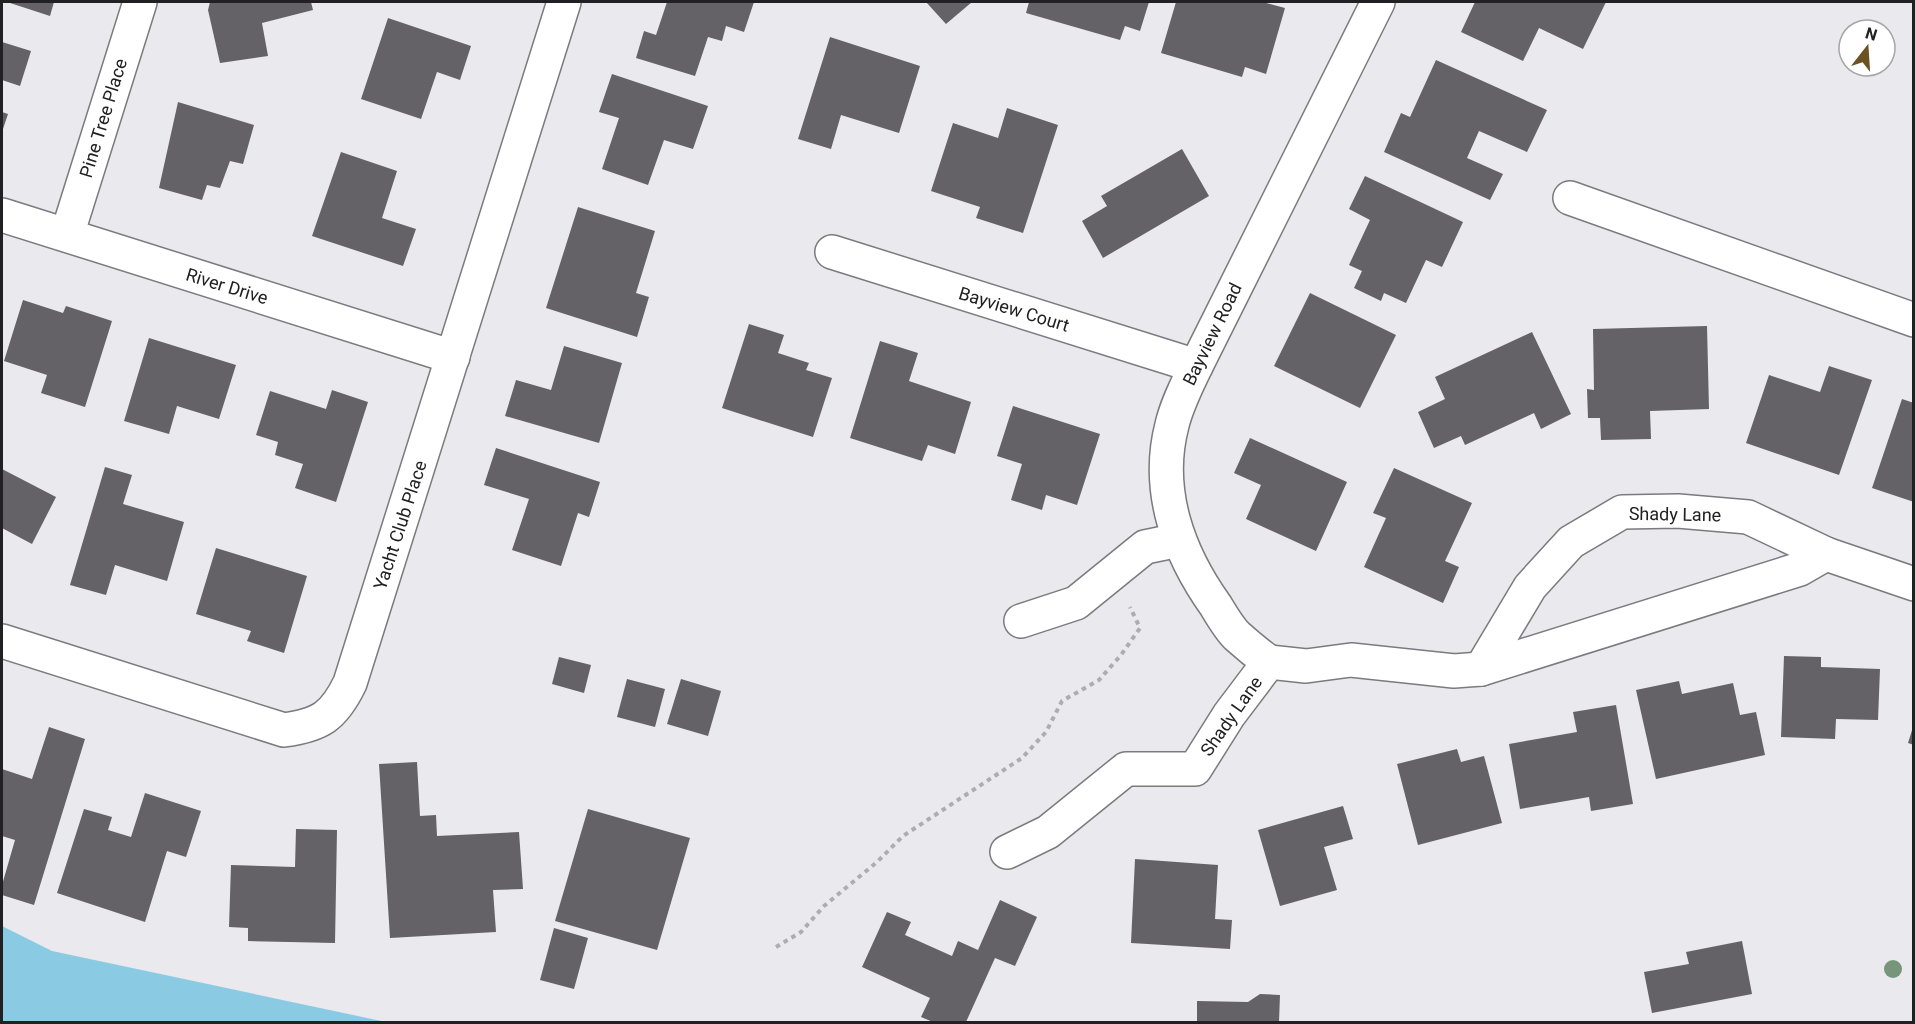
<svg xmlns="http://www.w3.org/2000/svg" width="1915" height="1024" viewBox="0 0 1915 1024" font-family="Roboto,sans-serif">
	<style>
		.water { fill: #8acbe3 }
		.building { fill: #646266 }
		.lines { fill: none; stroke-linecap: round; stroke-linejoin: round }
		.minor-casing { stroke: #7a7a7f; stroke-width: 36 }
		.path { stroke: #adadb1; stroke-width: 4; stroke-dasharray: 4.5 4.5; stroke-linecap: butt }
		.minor { stroke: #fff; stroke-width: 33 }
		.tree { fill: #779578 }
		.labels { text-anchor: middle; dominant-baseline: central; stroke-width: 6; stroke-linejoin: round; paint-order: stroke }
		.street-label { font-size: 18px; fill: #212123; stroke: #fff }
	</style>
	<rect width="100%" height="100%" fill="#e9e9ee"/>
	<!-- water -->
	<path class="water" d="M2 926 52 951 386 1022H2Z"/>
	<!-- building -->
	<g class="building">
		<path d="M7 2H54L50 16Z"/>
		<path d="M210 2H311L313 10 262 23 268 56 220 63 208 10Z"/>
		<path d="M667 2H754L744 32 726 26 722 41 708 37 695 76 636 58 644 31 656 35Z"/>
		<path d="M926 2H972L946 24Z"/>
		<path d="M1029 2H1149L1140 31 1125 26 1120 40 1026 13Z"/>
		<path d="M1176 2H1262L1285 8 1266 74 1245 67 1242 77 1161 53Z"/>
		<path d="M1475 2H1606L1583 49 1539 28 1523 61 1461 32Z"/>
		<path d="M388 18 471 46 460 80 437 72 421 119 361 99Z"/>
		<path d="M830 37 920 66 899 133 841 115 831 149 798 139Z"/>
		<path d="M2 42 31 51 20 86 2 80Z"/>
		<path d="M1436 60 1547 110 1527 152 1479 131 1467 158 1503 174 1490 200 1384 152 1401 113 1410 117Z"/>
		<path d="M612 74 708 106 693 149 664 140 648 185 602 169 619 118 599 112Z"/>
		<path d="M178 102 254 125 243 164 230 161 220 188 207 185 202 200 159 188Z"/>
		<path d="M1007 108 1058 125 1023 233 976 218 980 207 931 191 953 123 998 138Z"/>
		<path d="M2 112 8 114 2 132Z"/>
		<path d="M1182 149 1209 196 1103 258 1082 221 1107 206 1101 196Z"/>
		<path d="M341 152 397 171 382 218 416 229 403 266 312 236Z"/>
		<path d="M1365 176 1463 222 1442 267 1426 260 1406 303 1384 293 1381 301 1354 288 1362 271 1349 265 1370 220 1349 209Z"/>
		<path d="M578 207 655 231 636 293 649 297 637 337 546 308Z"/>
		<path d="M1310 293 1396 335 1360 408 1274 366Z"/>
		<path d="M23 300 63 313 66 306 112 321 85 407 41 393 47 375 4 361Z"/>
		<path d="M749 324 784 335 778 353 809 363 806 370 832 378 813 437 722 408Z"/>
		<path d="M1707 326 1709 409 1650 411 1651 439 1601 440 1600 418H1588L1587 389 1594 390 1593 329Z"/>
		<path d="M1532 332 1571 414 1541 429 1534 413 1465 445 1461 436 1434 448 1418 412 1445 399 1435 377Z"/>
		<path d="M149 338 236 365 219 419 177 406 169 434 124 421Z"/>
		<path d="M880 341 918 353 909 381 971 402 955 454 928 445 922 461 850 438Z"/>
		<path d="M564 346 622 363 599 443 505 416 516 380 551 390Z"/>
		<path d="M1829 366 1872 380 1839 475 1746 443 1769 375 1820 392Z"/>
		<path d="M332 390 368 402 336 502 295 488 303 464 275 455 278 442 256 435 270 391 326 409Z"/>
		<path d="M1902 399 1914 403V502L1872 488Z"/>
		<path d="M1013 406 1100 434 1077 505 1046 495 1042 510 1011 500 1022 464 997 456Z"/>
		<path d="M1250 438 1347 482 1316 551 1246 519 1261 485 1234 473Z"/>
		<path d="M496 448 600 482 589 517 578 513 561 566 512 550 529 499 484 485Z"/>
		<path d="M105 467 132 475 123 504 184 522 167 581 115 565 106 595 70 585Z"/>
		<path d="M1394 468 1472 503 1445 561 1459 567 1443 603 1364 567 1386 518 1373 513Z"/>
		<path d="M2 469 56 497 32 544 2 528Z"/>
		<path d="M216 548 307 576 284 653 247 641 251 631 196 614Z"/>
		<path d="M1784 656 1821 657V667L1880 669 1878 720 1836 719 1835 739 1781 737Z"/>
		<path d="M559 657 591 665 584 693 552 684Z"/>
		<path d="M627 679 665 689 655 727 617 717Z"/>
		<path d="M681 679 721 691 708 736 667 724Z"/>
		<path d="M1679 681 1682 694 1733 683 1740 715 1756 712 1765 755 1656 779 1636 690Z"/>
		<path d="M1616 705 1633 804 1591 811 1589 797 1520 809 1509 744 1577 732 1573 712Z"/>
		<path d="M49 727 85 739 34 905 2 895V885L15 840 2 836V769L32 779Z"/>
		<path d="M1913 727H1914V745L1908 743Z"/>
		<path d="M1457 749 1461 762 1484 756 1502 823 1418 845 1397 764Z"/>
		<path d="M417 762 420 816 436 815 437 836 519 832 523 889 493 890 496 932 390 938 379 764Z"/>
		<path d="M145 793 201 811 186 857 167 851 145 922 57 893 84 809 112 817 108 830 131 837Z"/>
		<path d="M1343 806 1353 839 1324 847 1337 890 1280 906 1258 830Z"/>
		<path d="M588 809 690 838 657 950 555 921Z"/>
		<path d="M296 829 337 830 335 943 248 941V928L229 927 231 865 295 867Z"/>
		<path d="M1135 859 1218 865 1215 919 1232 920 1230 949 1131 943Z"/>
		<path d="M1000 900 1037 917 1015 966 995 958 966 1022H933L921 1017 930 998 862 967 887 912 911 922 905 935 952 956 958 941 978 950Z"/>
		<path d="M554 928 588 938 574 989 540 980Z"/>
		<path d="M1742 941 1752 994 1652 1013 1644 972 1689 964 1686 952Z"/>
		<path d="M1260 994 1280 995 1279 1022H1197V1001L1248 1002Z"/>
	</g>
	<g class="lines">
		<defs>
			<g id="minor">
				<path d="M1570 198 1914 320"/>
				<path d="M2 215 453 357"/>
				<path d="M67 235 140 2"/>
				<path d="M832 252 1196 366"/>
				<path d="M1021 621 1076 603 1145 547 1179 540"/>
				<path d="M2 641 284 730C321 725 334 716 350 683L564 2"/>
				<path d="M1269 662C1258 654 1247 645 1237 636 1229 628 1222 616 1216 606 1178 553 1155 490 1172 425 1177 404 1187 385 1196 366L1378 2"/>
				<path d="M1481 669 1530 587 1571 542 1622 512 1678 511 1748 517 1826 554"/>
				<path d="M1007 852 1048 832 1126 769H1195L1229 715 1269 662 1306 666 1351 660 1454 671 1481 669 1800 569 1826 554 1914 584"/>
			</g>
		</defs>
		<!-- minor casing -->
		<use href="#minor" class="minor-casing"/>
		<!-- path -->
		<path class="path" d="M776 947 801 932 824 906 877 862 903 836 1022 758 1046 732 1062 701 1099 680 1121 655 1140 628 1130 607"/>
		<!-- minor -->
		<use href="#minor" class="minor"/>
	</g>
	<!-- trees -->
	<circle class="tree" cx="1893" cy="969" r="9"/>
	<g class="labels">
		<!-- street labels -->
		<g class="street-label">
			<text transform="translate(103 118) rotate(-73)">Pine Tree Place</text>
			<text transform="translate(227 286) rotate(17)">River Drive</text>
			<text transform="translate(1014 309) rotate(17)">Bayview Court</text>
			<text transform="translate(1212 334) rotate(-64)">Bayview Road</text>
			<text transform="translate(1675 514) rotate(1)">Shady Lane</text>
			<text transform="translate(400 525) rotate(-72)">Yacht Club Place</text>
			<text transform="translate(1231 716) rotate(-55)">Shady Lane</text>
		</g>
	</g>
	<!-- border -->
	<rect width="1915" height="1024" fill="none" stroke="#212123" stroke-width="6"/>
	<!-- north arrow -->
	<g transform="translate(1867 48) rotate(17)"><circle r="28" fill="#ffffff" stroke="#a6a6a7" stroke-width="1.5"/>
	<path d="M0-4.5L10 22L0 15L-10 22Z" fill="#6c5123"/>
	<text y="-9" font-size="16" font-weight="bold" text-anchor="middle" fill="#212123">N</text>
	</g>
</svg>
